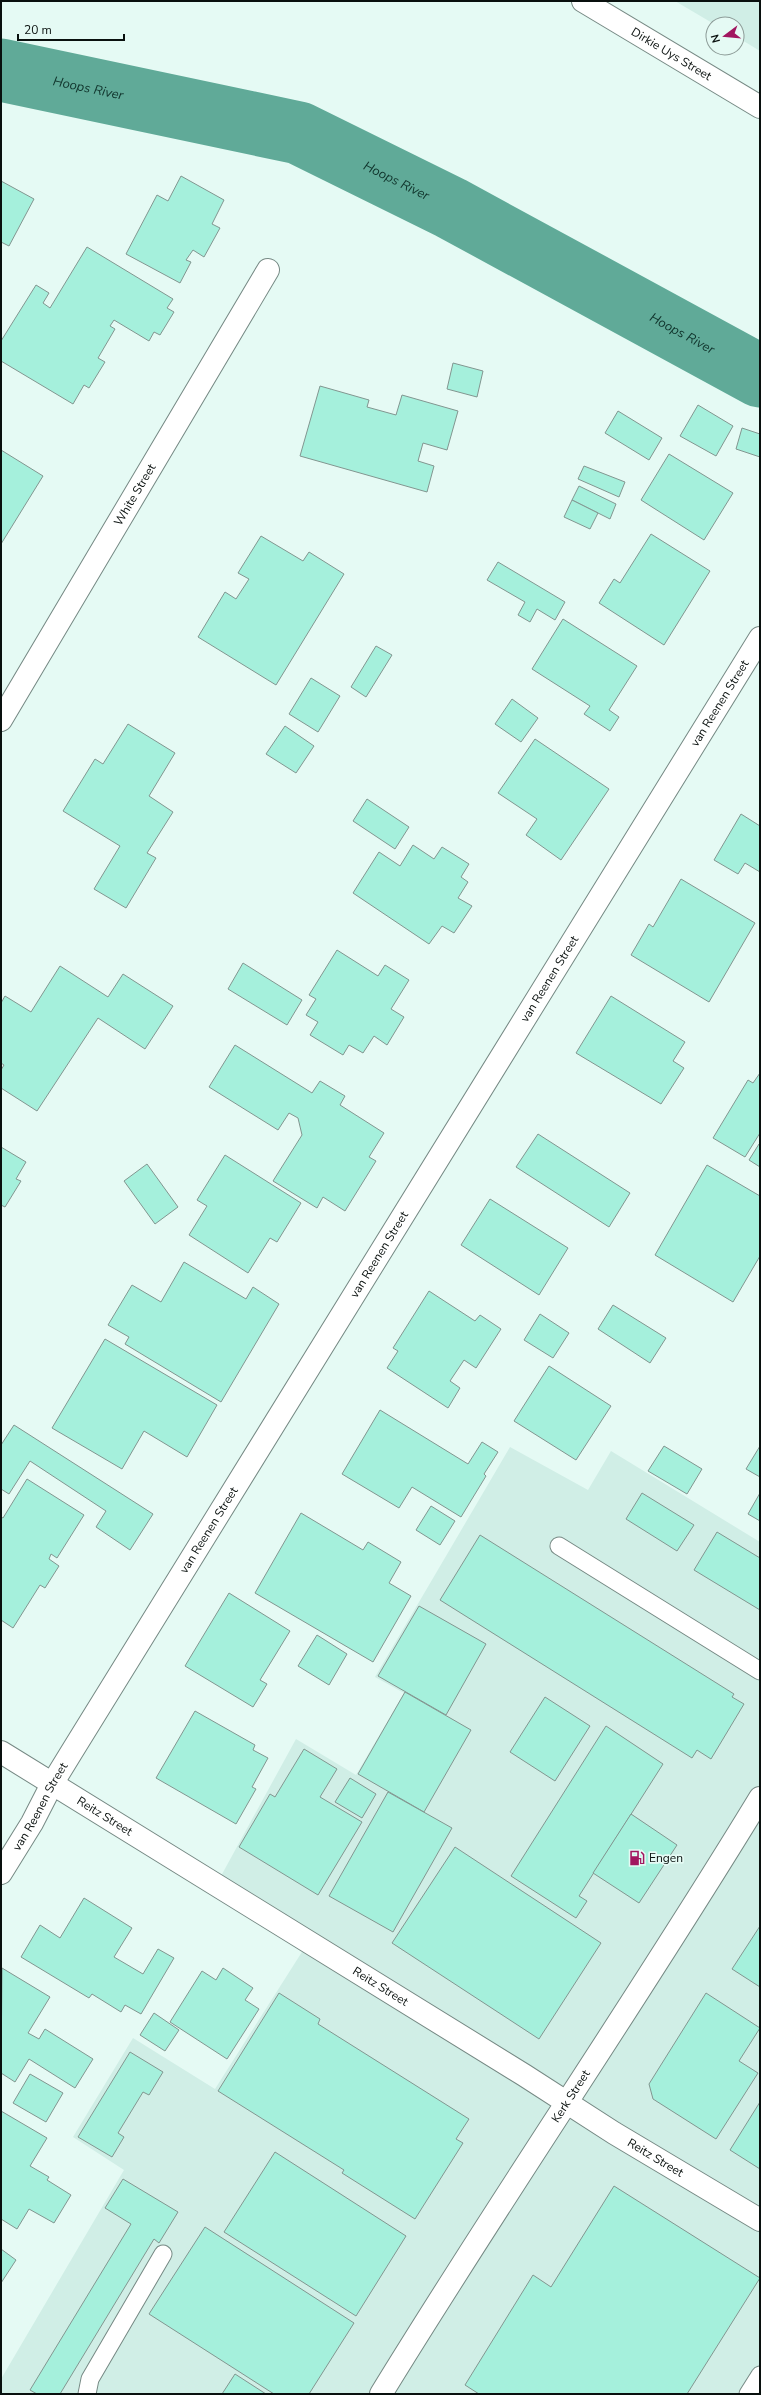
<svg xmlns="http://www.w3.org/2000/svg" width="761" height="2395" viewBox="0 0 761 2395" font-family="'Nunito Sans',sans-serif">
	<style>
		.built { fill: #d0eee6 }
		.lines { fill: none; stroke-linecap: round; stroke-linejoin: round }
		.river { stroke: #60aa98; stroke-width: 63 }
		.building { fill: #a5f0dc; stroke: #829690 }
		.service-casing { stroke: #768984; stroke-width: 19 }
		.minor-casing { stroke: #768984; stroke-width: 24 }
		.service { stroke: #fff; stroke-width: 17 }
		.minor { stroke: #fff; stroke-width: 22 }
		.labels { text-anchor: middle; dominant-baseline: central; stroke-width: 3.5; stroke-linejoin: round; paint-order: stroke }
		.street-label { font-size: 12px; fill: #09100e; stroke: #e5faf4 }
		.poi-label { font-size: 12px; fill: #09100e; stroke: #e5faf4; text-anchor: start }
		.water-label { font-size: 13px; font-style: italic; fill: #10342c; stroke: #e5faf4 }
	</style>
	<rect width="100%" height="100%" fill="#e5faf4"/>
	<!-- built -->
	<g class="built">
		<path d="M675 1H760V51L737 37V24H714Z"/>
		<path d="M510 1447 588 1490 611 1451 760 1542V2394H1V2379L124 2170 73 2137 133 2038 215 2089 314 1933 221 1876 296 1739 356 1775 404 1693 375 1677Z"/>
	</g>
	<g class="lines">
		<!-- river -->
		<path class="river" id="s1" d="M1 70 299 133 451 208 760 376"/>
	</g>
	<!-- building -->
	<g class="building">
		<path d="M181 176 224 200 212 224 220 228 204 257 193 250 186 260 191 262 180 283 126 254 157 195 168 201Z"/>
		<path d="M1 181 34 199 9 246 1 242Z"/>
		<path d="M87 247 173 299 167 308 174 312 160 335 154 332 149 341 114 320 110 326 115 329 98 358 105 362 89 388 84 385 73 404 1 361V341L36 285 49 293 43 303 50 308Z"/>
		<path d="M453 363 483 371 477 397 447 389Z"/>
		<path d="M320 386 369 400 367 407 396 415 402 395 458 411 447 450 423 443 418 461 434 466 427 492 300 456Z"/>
		<path d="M698 405 733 426 716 456 680 436Z"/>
		<path d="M618 411 662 438 649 460 605 433Z"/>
		<path d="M742 428 760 434V457L736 449Z"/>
		<path d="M1 450 43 476 1 544Z"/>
		<path d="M669 454 733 493 704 540 641 500Z"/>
		<path d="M584 466 625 482 619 497 578 479Z"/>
		<path d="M579 486 616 504 610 519 572 500Z"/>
		<path d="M572 500 598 513 590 529 564 517Z"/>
		<path d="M651 534 710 571 664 645 599 603 614 579 620 583Z"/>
		<path d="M261 536 303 561 309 552 344 574 276 685 198 637 225 592 236 599 249 579 238 573Z"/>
		<path d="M498 562 565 602 555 620 537 609 530 622 518 615 525 602 487 580Z"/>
		<path d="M563 619 637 666 609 710 619 717 610 731 584 714 590 706 532 669Z"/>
		<path d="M376 646 392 655 366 697 351 687Z"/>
		<path d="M311 678 340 696 318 732 289 714Z"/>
		<path d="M512 699 538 718 521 742 495 724Z"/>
		<path d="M128 724 175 753 149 796 173 812 147 853 156 858 126 908 94 889 120 846 63 811 95 759 103 764Z"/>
		<path d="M285 726 314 746 296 773 266 754Z"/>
		<path d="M535 739 609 789 561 860 526 835 537 819 498 793Z"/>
		<path d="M367 799 409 827 395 849 353 821Z"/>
		<path d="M741 814 760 826V872L745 863 738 874 714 860Z"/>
		<path d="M413 845 434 859 442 847 469 864 461 877 468 882 458 898 472 906 454 933 442 926 429 944 353 893 379 852 400 866Z"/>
		<path d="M681 879 755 923 709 1002 631 955 649 924 653 927Z"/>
		<path d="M337 950 378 976 385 965 409 980 391 1009 404 1017 387 1045 374 1036 363 1053 349 1045 343 1055 310 1035 318 1022 306 1015 316 999 309 995Z"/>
		<path d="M243 963 302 1000 287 1025 228 989Z"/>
		<path d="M60 966 108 997 123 974 173 1006 145 1049 98 1018 37 1111 1 1088V1070L4 1065 1 1063V1003L5 996 31 1012Z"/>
		<path d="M611 996 685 1042 673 1061 684 1068 661 1104 576 1053Z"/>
		<path d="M235 1045 312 1093 320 1081 345 1096 340 1105 384 1133 369 1157 376 1161 345 1211 323 1197 317 1208 273 1181 302 1135 298 1118 289 1113 278 1130 209 1087Z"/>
		<path d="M760 1073V1133L745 1157 713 1138 748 1080 753 1083Z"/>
		<path d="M538 1134 630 1193 609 1227 516 1167Z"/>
		<path d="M759 1144 760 1145V1167L749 1160Z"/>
		<path d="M1 1147 26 1162 16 1179 21 1181 5 1207 1 1205Z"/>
		<path d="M225 1155 301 1203 277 1242 270 1238 248 1273 189 1235 207 1206 197 1200Z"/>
		<path d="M147 1164 178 1207 155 1224 124 1181Z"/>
		<path d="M707 1165 760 1196V1256L733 1302 655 1255Z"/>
		<path d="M490 1199 568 1248 539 1295 461 1245Z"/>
		<path d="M184 1262 246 1299 253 1287 279 1304 221 1402 125 1344 129 1337 108 1325 132 1285 161 1302Z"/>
		<path d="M429 1291 475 1321 480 1315 501 1329 476 1368 464 1360 450 1381 460 1388 448 1408 387 1368 398 1351 393 1348Z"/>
		<path d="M613 1305 666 1338 650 1363 598 1329Z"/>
		<path d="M540 1314 569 1333 553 1358 524 1340Z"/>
		<path d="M105 1339 217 1405 187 1457 144 1431 122 1469 52 1428Z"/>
		<path d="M549 1366 611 1406 576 1460 514 1421Z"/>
		<path d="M380 1410 468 1464 482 1442 498 1452 484 1474 486 1476 461 1517 412 1487 399 1508 342 1474Z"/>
		<path d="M14 1425 153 1514 130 1550 96 1527 106 1511 30 1461 9 1494 1 1489V1445Z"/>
		<path d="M664 1446 702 1469 687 1494 648 1471Z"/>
		<path d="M760 1446V1477L746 1469Z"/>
		<path d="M27 1479 84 1515 57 1558 51 1554 49 1559 59 1566 45 1588 40 1585 13 1628 1 1620V1517L3 1518Z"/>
		<path d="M642 1493 694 1525 677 1551 626 1519Z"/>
		<path d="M760 1493V1521L748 1514Z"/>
		<path d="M431 1506 455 1521 440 1545 416 1530Z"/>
		<path d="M301 1513 363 1550 368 1542 401 1562 389 1583 411 1596 373 1662 255 1593Z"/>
		<path d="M717 1532 760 1558V1610L694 1570Z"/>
		<path d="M480 1535 734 1694 732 1697 744 1704 711 1759 697 1750 692 1758 440 1600Z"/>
		<path d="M229 1593 290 1631 260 1680 267 1684 253 1707 185 1666Z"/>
		<path d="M419 1606 486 1644 446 1715 378 1676Z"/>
		<path d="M317 1635 347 1654 329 1685 298 1666Z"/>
		<path d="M405 1692 471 1730 424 1812 358 1774Z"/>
		<path d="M545 1697 590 1726 555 1781 510 1752Z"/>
		<path d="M195 1711 255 1745 253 1750 268 1758 252 1787 256 1789 236 1824 156 1778Z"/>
		<path d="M606 1726 663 1764 579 1896 587 1901 576 1918 511 1876Z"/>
		<path d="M304 1749 337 1769 320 1797 362 1822 318 1895 239 1847 270 1794 275 1797Z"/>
		<path d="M350 1778 376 1794 362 1818 335 1802Z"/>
		<path d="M388 1792 452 1828 393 1932 329 1896Z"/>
		<path d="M631 1814 677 1845 639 1903 593 1873Z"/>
		<path d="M455 1847 601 1943 539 2039 392 1943Z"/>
		<path d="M84 1898 132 1928 114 1957 143 1974 158 1949 174 1958 141 2014 125 2005 121 2012 92 1994 89 1998 21 1957 40 1925 60 1938Z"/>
		<path d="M760 1926V1987L732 1969Z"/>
		<path d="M2 1968 50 1997 28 2033 39 2039 45 2029 93 2059 75 2088 29 2059 15 2082 1 2073Z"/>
		<path d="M223 1968 253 1988 245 2000 259 2009 227 2059 170 2022 202 1971 216 1980Z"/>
		<path d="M279 1993 320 2019 318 2024 469 2119 456 2139 463 2143 415 2219 342 2173 344 2170 218 2091Z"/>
		<path d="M706 1993 760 2028 739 2061 758 2073 716 2139 653 2099 649 2084Z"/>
		<path d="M154 2013 179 2030 165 2051 140 2035Z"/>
		<path d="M130 2052 163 2072 149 2095 143 2092 118 2133 124 2137 112 2157 78 2137Z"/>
		<path d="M30 2074 63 2093 46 2122 13 2103Z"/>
		<path d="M760 2102V2169L730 2150Z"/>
		<path d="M1 2111 47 2138 30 2166 49 2177 47 2180 71 2195 54 2223 29 2209 17 2229 1 2219Z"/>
		<path d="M275 2152 406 2236 356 2316 224 2232Z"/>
		<path d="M123 2179 178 2212 159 2243 154 2239 60 2394H37L30 2390 131 2224 105 2208Z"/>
		<path d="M614 2186 760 2278 687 2394H479L465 2385 533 2275 551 2287Z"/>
		<path d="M205 2227 354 2323 309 2394H274L149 2314Z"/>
		<path d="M1 2249 16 2260 1 2283Z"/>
		<path d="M235 2374 266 2394H222Z"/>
	</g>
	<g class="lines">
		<defs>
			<g id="service">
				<path d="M559 1546 760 1671"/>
				<path d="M87 2394 90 2379 163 2254"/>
				<path d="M748 2394 760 2375"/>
			</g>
			<g id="minor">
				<path id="s2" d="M583 1 760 107"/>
				<path id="s3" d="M1 720 268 270"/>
				<path id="s4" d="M1 1752 524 2075 614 2133 760 2220"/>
				<path id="s5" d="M1 1873 32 1823 52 1784 71 1753 760 638"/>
				<path id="s6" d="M381 2394C504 2193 638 1999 760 1798"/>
			</g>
		</defs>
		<!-- service casing -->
		<use href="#service" class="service-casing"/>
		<!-- minor casing -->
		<use href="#minor" class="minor-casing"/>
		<!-- service -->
		<use href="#service" class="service"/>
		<!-- minor -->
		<use href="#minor" class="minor"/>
	</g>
	<!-- icons -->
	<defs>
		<symbol id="fuel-bare" viewBox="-9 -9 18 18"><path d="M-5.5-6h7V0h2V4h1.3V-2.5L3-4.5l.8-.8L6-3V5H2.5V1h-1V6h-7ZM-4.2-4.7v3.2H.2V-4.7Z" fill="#a1165f" stroke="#e5faf4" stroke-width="2.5" paint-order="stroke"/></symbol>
	</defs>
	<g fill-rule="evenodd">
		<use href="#fuel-bare" x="626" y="1847" width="22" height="22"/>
	</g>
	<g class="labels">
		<!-- street labels -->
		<g class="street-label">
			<text stroke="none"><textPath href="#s2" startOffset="103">Dirkie Uys Street</textPath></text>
			<text stroke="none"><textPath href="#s3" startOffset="262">White Street</textPath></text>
			<text stroke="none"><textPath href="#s5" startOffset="1373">van Reenen Street</textPath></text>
			<text stroke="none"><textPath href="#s5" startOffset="1049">van Reenen Street</textPath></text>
			<text stroke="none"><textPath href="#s5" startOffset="725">van Reenen Street</textPath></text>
			<text stroke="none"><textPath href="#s5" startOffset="401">van Reenen Street</textPath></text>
			<text stroke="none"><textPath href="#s5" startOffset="77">van Reenen Street</textPath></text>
			<text stroke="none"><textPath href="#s4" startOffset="122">Reitz Street</textPath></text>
			<text stroke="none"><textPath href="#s4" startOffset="446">Reitz Street</textPath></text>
			<text stroke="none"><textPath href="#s6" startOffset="353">Kerk Street</textPath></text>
			<text stroke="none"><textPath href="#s4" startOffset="770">Reitz Street</textPath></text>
		</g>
		<!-- poi labels -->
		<g class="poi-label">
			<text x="649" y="1858">Engen</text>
		</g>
		<!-- water labels -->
		<g class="water-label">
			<text stroke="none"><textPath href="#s1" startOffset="89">Hoops River</textPath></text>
			<text stroke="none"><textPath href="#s1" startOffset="413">Hoops River</textPath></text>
			<text stroke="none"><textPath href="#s1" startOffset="737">Hoops River</textPath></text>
		</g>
	</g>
	<!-- border -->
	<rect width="761" height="2395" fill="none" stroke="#09100e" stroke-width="4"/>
	<!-- north arrow -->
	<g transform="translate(725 36) rotate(254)"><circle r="19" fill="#e5faf4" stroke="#8d9c98"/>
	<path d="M0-3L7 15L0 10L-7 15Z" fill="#a1165f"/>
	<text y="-6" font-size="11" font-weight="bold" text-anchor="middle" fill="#09100e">N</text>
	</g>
	<!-- scale -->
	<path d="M18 34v6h106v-6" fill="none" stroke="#09100e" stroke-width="2"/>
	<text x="24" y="34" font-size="12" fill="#09100e" stroke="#e5faf4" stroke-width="3" paint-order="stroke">20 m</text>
</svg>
